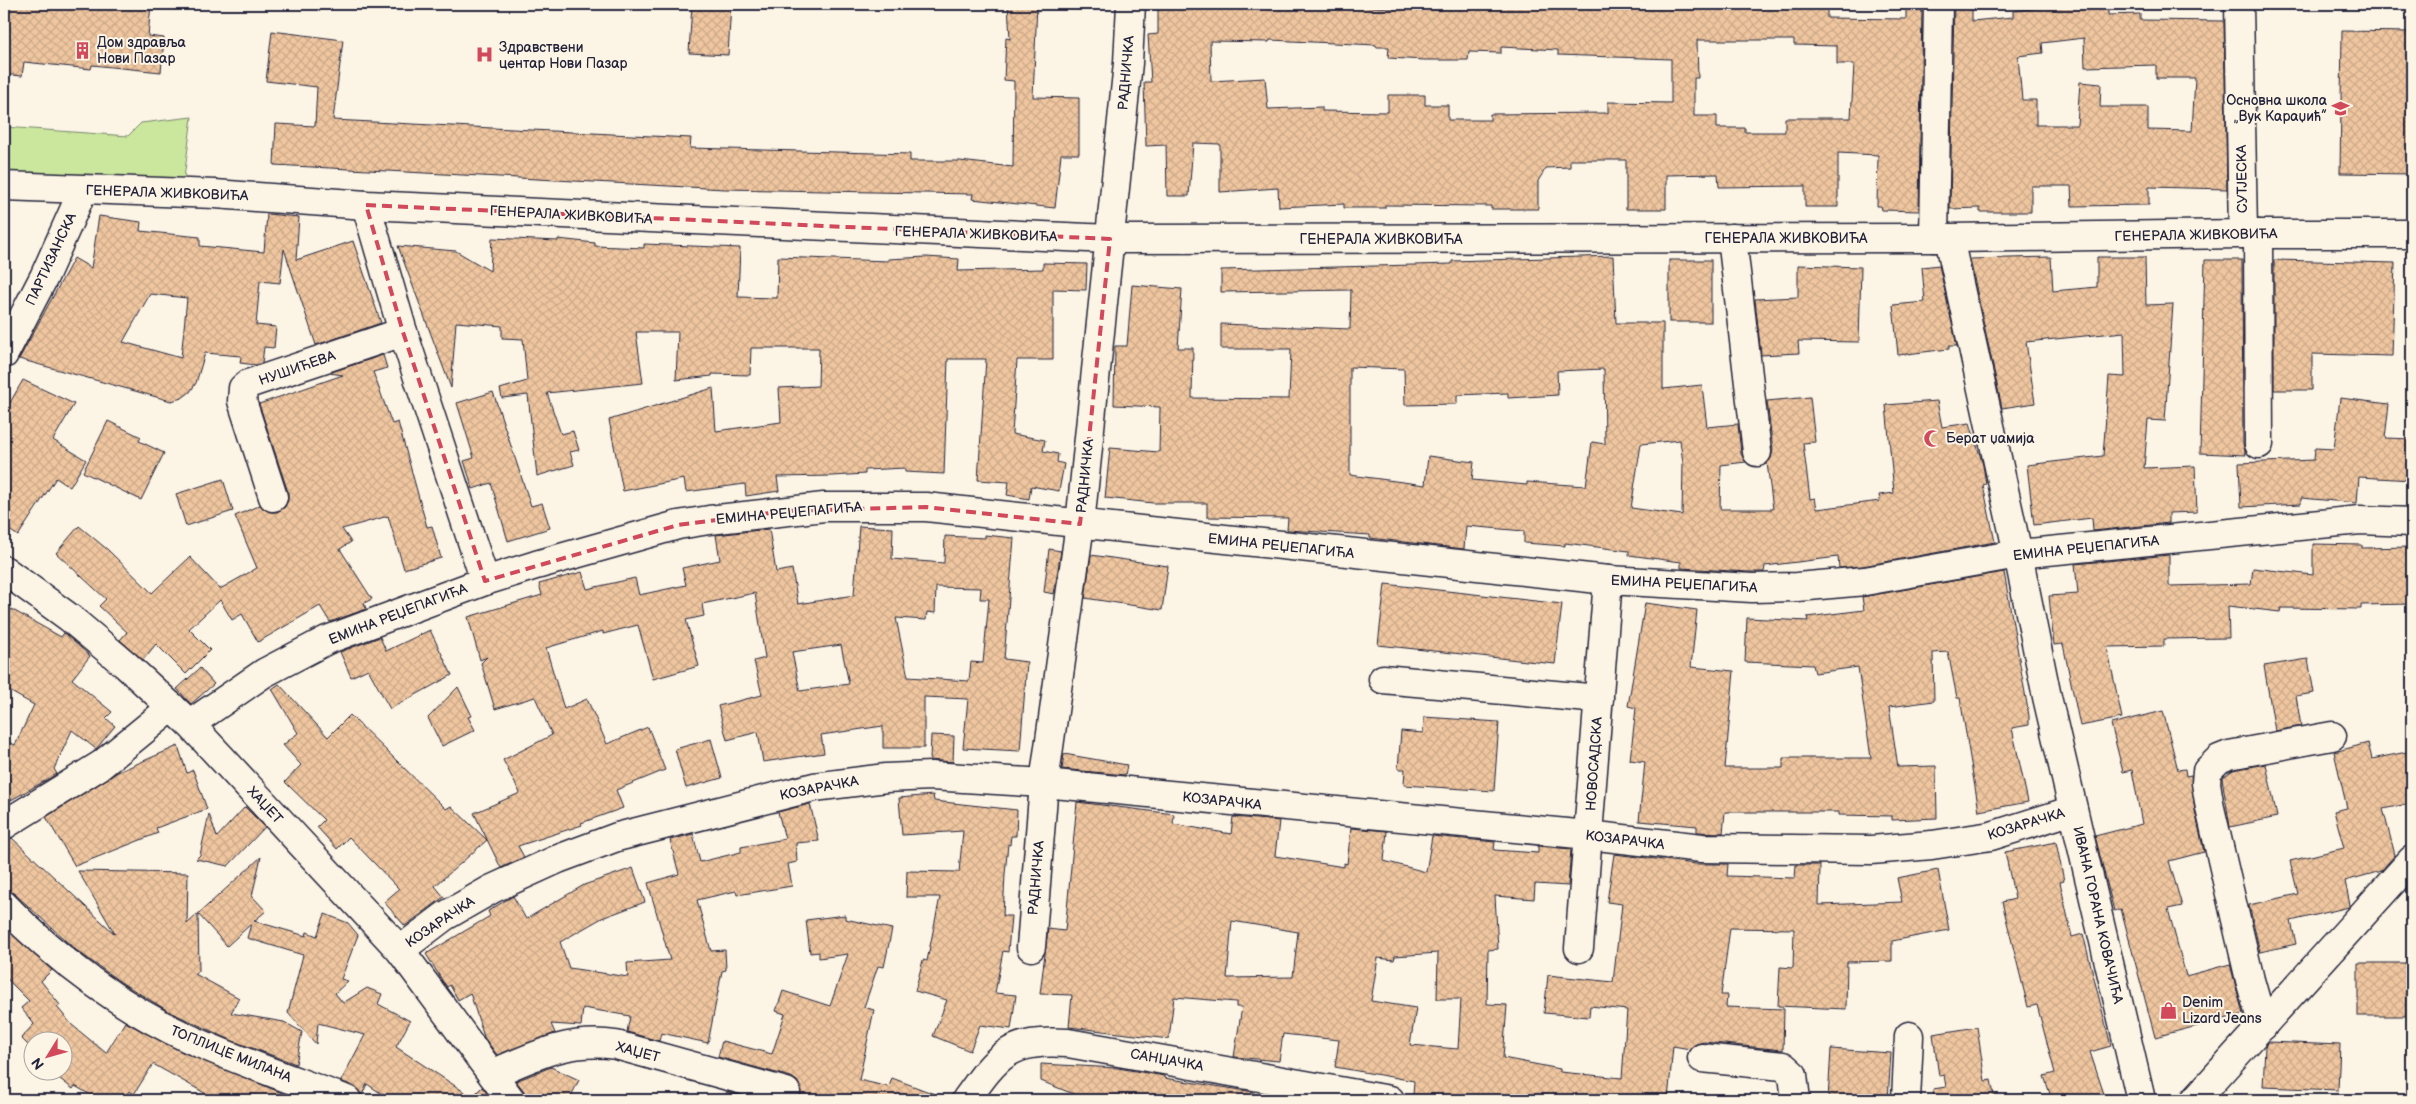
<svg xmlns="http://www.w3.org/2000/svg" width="2416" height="1104" viewBox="0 0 2416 1104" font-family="'Balsamiq Sans',sans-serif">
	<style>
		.green { fill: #cbe79e; stroke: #76846c }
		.building { fill: url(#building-cross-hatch); stroke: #22223b; fill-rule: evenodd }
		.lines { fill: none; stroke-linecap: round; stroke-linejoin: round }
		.minor-casing { stroke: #22223b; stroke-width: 31 }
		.minor { stroke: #fcf5e5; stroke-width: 28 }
		.marked { fill: none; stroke: #d1495b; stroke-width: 4; stroke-dasharray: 10 6; stroke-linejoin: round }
		.labels { text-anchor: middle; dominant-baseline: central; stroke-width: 4; stroke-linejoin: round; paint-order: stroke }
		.poi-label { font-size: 14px; fill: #22223b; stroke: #fcf5e5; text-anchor: start }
		.street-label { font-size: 14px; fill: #22223b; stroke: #fcf5e5 }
	</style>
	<defs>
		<pattern id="building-cross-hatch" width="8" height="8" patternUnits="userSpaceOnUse" patternTransform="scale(1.25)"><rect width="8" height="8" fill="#efc69f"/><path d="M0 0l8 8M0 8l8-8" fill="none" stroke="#cdaa8a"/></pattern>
	</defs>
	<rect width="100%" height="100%" fill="#fcf5e5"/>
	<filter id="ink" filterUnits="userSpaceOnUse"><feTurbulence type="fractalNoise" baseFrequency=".02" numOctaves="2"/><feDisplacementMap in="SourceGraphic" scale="10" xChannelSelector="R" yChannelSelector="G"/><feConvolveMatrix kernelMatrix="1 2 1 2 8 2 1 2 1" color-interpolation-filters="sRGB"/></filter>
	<g filter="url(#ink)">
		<!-- green -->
		<path class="green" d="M192 117 182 193 4 186V127L128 136 141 123Z"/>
		<!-- building -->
		<g class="building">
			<path d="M4 4H151L148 36 164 38 161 72 92 65 91 69 24 62 22 76 4 74Z"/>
			<path d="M692 4H731L728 55 689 53Z"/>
			<path d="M1008 4H1037L1033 97 1079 98V154H1061L1055 208 972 199 973 194 725 189 274 165 276 124 315 126 317 87 266 81 272 31 343 40 333 120 691 138 690 148 910 154V161H960L1013 167 1014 81 1004 80 1006 38 1010 39Z"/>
			<path d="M1158 4H1372V7L1441 10V4L1601 6V4L1697 9V4H1827V18L1906 19V4H1922L1919 211 1882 210 1881 206H1877L1878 155 1838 153V207H1805V186L1719 187 1718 174 1666 175V209H1626V160H1570V167L1546 168 1538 181V209H1491V206L1385 205V208H1344V204L1279 207 1278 188 1220 192V144L1193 143 1189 196H1167L1166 145 1146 146 1144 82H1151L1148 35 1158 34ZM1270 40 1376 45V47H1389L1388 58 1425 60H1468L1469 52 1501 53V47L1558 50V55L1671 59V103L1608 102V113L1490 114V120H1448V105H1425V95H1388V112L1322 111V107L1268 109 1265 78 1211 81 1210 41 1269 42ZM1697 40H1794V45L1837 46V64H1854L1851 118H1785V132H1745V128H1717V116H1694V78H1698Z"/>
			<path d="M1954 4H1972V21L2013 17V11L2038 8V4H2108V15L2140 14V20L2224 21 2227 189 2149 187V205L2072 206 2071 186H2031V212H1980V208L1950 209ZM2084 38 2085 67 2156 65V78H2195L2192 131 2148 130V107H2100L2101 84 2080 82 2077 125H2036V100H2022L2018 56 2043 53 2042 43Z"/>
			<path d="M2342 31 2412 32V174L2340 173Z"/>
			<path d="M267 214 299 217 296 260 353 241 381 323 316 345 284 249 280 283 260 281 256 325 276 327 274 348 264 347 262 363 256 365 240 363 241 356 205 353 196 383 190 392 182 398 171 401 19 359 74 258 91 268 99 216 141 222 140 231 200 237V246L264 252ZM150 294 187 298 181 358 123 342Z"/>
			<path d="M492 238 558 241V239L595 243V246L644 248V244L740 248 738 297 777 298 778 257 888 261V259L926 257 959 259 958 271 1043 269V263L1087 264 1086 290 1053 289V360H1017L1012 434 1045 440 1043 451 1058 454 1057 462 1064 464 1059 491 1031 486 1029 499 1007 495 1009 482 978 480 986 359H948L944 474 905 472V468L865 470V474L833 476 777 477 779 491 746 496 745 484 686 492 684 479 623 491 609 420 713 388 716 431 781 422 779 388 818 386 819 348H751L750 375 712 374V376L676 380 678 332H636L643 383 547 393 561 434 573 431 579 450 570 452 574 465 537 476 528 395 502 398 500 389 527 381 523 339 502 338V326L456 322 451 388 398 246 456 251 490 271Z"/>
			<path d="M1613 256 1616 323H1663V389L1702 385 1707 427 1738 424 1741 454 1746 462 1721 465 1720 509H1773L1767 463 1771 458 1773 450 1767 401 1810 397 1815 442 1803 443 1810 499 1815 498 1817 509 1880 501 1879 495 1894 493 1886 405 1937 401 1942 427 1970 423 1983 465 1986 484 1983 485 1995 542 1863 566 1839 568 1838 557 1765 566 1764 572H1749L1681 568V562L1629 555V551L1565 543V546L1524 543V531L1466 526 1464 549 1370 538V535L1287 530 1288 518 1207 517V503H1153L1105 498 1110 448 1159 452 1160 407 1114 405 1115 346H1127L1132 285 1182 289 1178 348H1193L1192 398 1289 399 1291 349H1221V324L1350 329 1351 290 1221 292V270L1452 264V261ZM1350 367 1404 369 1405 405 1457 404V395L1508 393V398L1558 395 1557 371 1604 369 1605 444 1592 442 1586 486 1527 482V485L1472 480 1474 462 1428 456 1425 485 1350 475ZM1680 440 1683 463 1682 515 1631 508 1641 444Z"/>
			<path d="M2051 257 2053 291 2097 287V257H2145L2146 305 2173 304 2165 421 2148 420 2144 468 2195 466 2197 512 2169 513V523L2093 531 2092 518 2034 525 2027 465 2103 456 2109 376 2125 377 2124 332 2026 342 2035 403 2002 408 1970 259Z"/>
			<rect x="1669" y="260" width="42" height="62"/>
			<path d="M2205 260H2242L2243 444 2246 455 2200 453Z"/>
			<path d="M2274 260 2395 263 2392 356 2312 354V390H2274Z"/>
			<path d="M1798 265 1861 267 1859 342 1798 341 1799 353 1761 355 1755 299 1798 297Z"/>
			<path d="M1939 265 1957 346H1949V349L1898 355 1893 305 1925 302 1922 267Z"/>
			<path d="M383 355 387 368 373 372 392 424 398 422 427 527 432 526 441 558 404 569 388 516 342 529 351 542 340 549 372 599 364 603 366 609 330 622 320 606 258 642 242 614 232 620 220 600 189 629 210 650 186 674 156 644 143 660 120 640 127 632 99 606 106 599 56 553 79 526 108 550 152 593 190 557 220 589 257 568 235 516 260 505 269 512H277L285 507 288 500V492L259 404 343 375 329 373Z"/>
			<path d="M23 380 74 404 53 440 86 460 70 487 56 478 18 536 4 526V413Z"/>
			<path d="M493 392 531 506 542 503 550 528 508 541 491 483 473 489 464 461 474 458 457 403Z"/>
			<path d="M2340 398 2389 404 2385 438 2412 439V480L2359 477 2357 503 2301 498V504L2241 507 2239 463 2314 460 2315 448 2334 449Z"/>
			<path d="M108 421 141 437 139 441 164 453 141 500 83 472Z"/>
			<path d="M223 479 233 511 186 526 176 494Z"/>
			<path d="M859 526 893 528 892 559 944 563 945 536 985 538V535L1014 538 1004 659 1027 662 1020 751 963 748 968 699 924 697V748H883V726L821 735 824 753 763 762 758 732 727 740 718 706 762 695 754 661 765 658 755 593 702 604 704 616 686 620 699 666 653 679 638 625 603 634V631L546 648 564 709 587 699 607 744 648 727 665 770 616 790 623 808 581 823 582 825 518 846 524 857 501 868 474 813 520 793 503 760 552 735 535 697 495 709 481 663 487 657 480 660 468 617 542 595 539 584 582 572 587 589 635 578 639 595 686 585 682 568 720 560 716 535 769 529 776 572 792 569 798 604 854 595ZM936 587 981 588 980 599H989L983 663 971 662 969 681 908 677 896 618 926 620 927 612 935 613ZM841 645 849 684 800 691 792 652Z"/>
			<path d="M2313 544 2362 545V548L2412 547V604L2361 605V609L2281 608 2280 612 2228 606 2229 638 2164 639V646L2107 647 2122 718 2080 726 2063 644 2054 645 2049 596 2078 594 2075 564 2169 555V586L2251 584 2253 568 2313 575Z"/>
			<path d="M1049 549 1061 551 1054 594 1044 592Z"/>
			<path d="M1091 555 1168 566 1162 610 1085 598Z"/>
			<path d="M2004 572 2029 716V725L2012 728 2028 802 1979 811 1960 698H1957L1948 652 1933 653 1934 701 1889 707 1898 767 1936 766 1937 818 1892 820V816L1839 815V812H1725L1723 833 1697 832V826L1639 821 1645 762 1630 760 1636 708 1628 706 1645 603 1697 610 1691 667 1734 671 1725 768H1783V758H1871L1858 667 1815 673 1813 665 1745 662 1747 618 1808 621 1807 617 1864 610 1862 597Z"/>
			<path d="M1385 584 1562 604 1555 664 1378 645Z"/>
			<path d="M11 609 61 637 64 633 90 656 72 679 112 712 106 718 115 726 96 749 72 730 54 769 57 774 4 804V740L15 745 34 705 4 688V622Z"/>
			<path d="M430 630 452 675 390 709 368 669 351 677 340 652 380 637 386 651Z"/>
			<path d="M2308 659 2314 693 2296 696 2301 726 2275 731 2264 666Z"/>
			<path d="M200 668 214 684 191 704 177 689Z"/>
			<path d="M279 684 328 737 350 715 446 809 451 806 487 840 435 886 444 897 405 926 384 902 399 889 349 837 337 849 317 827 324 820 285 782 301 765 283 745 298 733 272 689Z"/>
			<path d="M458 687 472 716 468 717 475 730 442 746 428 718Z"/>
			<path d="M2163 711 2178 770 2185 769 2186 776 2191 775 2195 811 2204 852 2169 861 2182 906 2168 909 2186 976 2230 964 2243 1014 2155 1037 2121 909 2114 911 2095 836 2142 824 2132 770 2123 772 2111 724Z"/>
			<path d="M1424 717 1499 722 1494 791 1404 785 1405 769H1398L1401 731 1423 733Z"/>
			<path d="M931 735 954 736 953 762 930 760Z"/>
			<path d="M711 739 722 778 686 788 675 749Z"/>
			<path d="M2368 743 2372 759 2412 751V803L2383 809 2395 855 2381 871 2345 881 2350 905 2349 907 2291 921 2296 944 2260 952 2249 905 2298 894 2290 861 2344 848 2334 811 2347 808 2334 752Z"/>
			<path d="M178 746 187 773 193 770 207 809 156 828 158 833 75 866 46 817 118 772Z"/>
			<path d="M1064 754 1127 765 1125 775 1062 769Z"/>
			<path d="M2266 764 2277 817 2230 827 2222 778 2233 770Z"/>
			<path d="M933 795 934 801 1017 810 1016 836H1011L1010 845 1008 844 1005 874 1003 916H1011L1008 952 1003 951 995 993 1016 995 1011 1029 980 1025 970 1051 933 1036 947 1000 915 991 923 960 927 961 940 897H906L907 871 959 872 963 831 902 835 899 798Z"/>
			<path d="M1077 802 1174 814 1173 824 1231 834 1233 817 1279 821 1275 856 1344 867V863L1347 864 1351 828 1387 831 1384 861 1426 872 1432 836 1495 842 1494 850 1538 853V846L1571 849 1568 886 1535 884 1534 899 1495 896 1498 949 1488 950 1487 1004 1507 1005 1503 1058 1560 1069V1072L1622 1078 1627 1010 1590 1006 1589 1017 1544 1013 1548 975 1613 982 1622 904 1607 902 1614 854 1696 864H1728L1727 876 1795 878 1796 865H1820L1819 905 1902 902 1897 878 1938 870 1949 930 1892 941V961L1847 962 1846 1009 1778 1006 1780 967 1793 968 1794 929 1730 928 1721 995H1727L1726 1007 1784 1009 1783 1050 1704 1042 1696 1044 1690 1049 1673 1046 1668 1100H1454V1098L1413 1095 1414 1081 1335 1067 1339 1040 1283 1034 1279 1061 1234 1057 1242 1007H1236V1002L1174 997 1169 1039 1069 1027 1072 995 1040 994 1048 929 1065 931ZM1232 921 1298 932 1293 977 1227 978ZM1438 953 1437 999H1461L1458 1049 1410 1045 1416 1008 1371 1001 1378 958 1394 960 1395 956Z"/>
			<path d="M810 804 819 841 796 843 797 862 788 864 792 886 737 895 736 891 697 900 711 951 725 950 726 970 722 971 708 1043 661 1033 659 1041 627 1032 630 1016 583 1008 581 1026 551 1024 555 1033 497 1055 484 1037 470 993 458 1000 450 985 447 987 442 980 426 954 490 916 488 911 513 896 526 919 584 885 633 868 645 902 602 918 560 942 569 968 628 977 627 963 670 960 648 883 679 874 670 840 693 834 700 862 741 852V847L785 839 778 812Z"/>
			<path d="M245 807 265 827 228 866 196 859 200 855 209 814 217 837Z"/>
			<path d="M12 838 115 934 78 871 188 873 187 924 198 914 199 971 195 974 239 998 231 1013 284 1022 302 1032 296 1064 233 1041 170 1012 122 983 76 950 15 894 4 890V841Z"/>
			<path d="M2056 842 2064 881 2060 882 2072 937 2083 934 2111 1046 2090 1052 2106 1100H2052L2044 1076 2055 1073 2037 1005 2028 1007 2002 902 2015 899 2005 852Z"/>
			<path d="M261 857 252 896 266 911 254 921 306 936 307 932 317 936 325 914 348 923 358 935 341 979 348 981 335 993 343 1003 367 988 382 994 378 1004 410 1021 396 1047 472 1097 482 1087 492 1100H391L367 1084 362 1095 353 1086 341 1081 365 1035 318 1023 316 1044 288 1013 303 955 247 938 251 924 227 946 198 914Z"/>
			<path d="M845 915V919L892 929 884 967 878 966 864 1007 874 1010 859 1080 889 1087 892 1078 945 1098 944 1100H799L801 1088 797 1081 791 1077 718 1057 722 1041 772 1054 785 1014 776 1011 783 991 830 1006 848 954 819 958V952L810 953 806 920Z"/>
			<path d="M4 927 52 970 41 981 60 1005 57 1007 72 1025 106 1053 125 1022 182 1052 282 1093 294 1100H217L153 1064 134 1094 129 1091 123 1100H99L75 1086 73 1089 51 1072H62V1042H32V1057L28 1053 32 1049 21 1038 34 1024 21 1008 29 1001 4 976Z"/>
			<rect x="2358" y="963" width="48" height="53"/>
			<path d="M1977 1027 1985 1081 1991 1080 1995 1100H1934L1933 1089 1946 1087 1944 1075 1939 1076 1933 1034Z"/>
			<path d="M2269 1042 2340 1045 2338 1090 2263 1087 2265 1046Z"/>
			<path d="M1831 1049 1891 1053 1888 1100H1828Z"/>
			<path d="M1041 1064 1118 1068 1164 1076V1078L1254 1092 1252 1100H1088L1041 1081Z"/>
			<path d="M551 1067 579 1080 569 1100H526L524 1091 516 1081Z"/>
			<path d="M727 1092 757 1100H723Z"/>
		</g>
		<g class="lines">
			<defs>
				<g id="minor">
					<path d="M2239 4 2243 234"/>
					<path d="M4 186 215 194 366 205 1110 239 1949 238 2243 234H2412"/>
					<path d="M366 205 403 332 485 581"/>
					<path d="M2258 234 2259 444"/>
					<path d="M1732 238 1757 452"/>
					<path d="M1934 238 1938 4"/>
					<path d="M1949 238 2018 554 2047 697 2141 1100"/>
					<path d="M4 354 44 277 83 190"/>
					<path d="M273 497 242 401 243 388 248 384 403 332"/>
					<path d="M4 570 70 618 126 665 190 724 400 950 511 1100"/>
					<path d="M1383 679 1599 699"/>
					<path d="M190 724 264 673 327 640 485 581 536 565 678 525 709 520 824 507H926L1608 580 1752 588 1797 587 1865 581 2018 554 2360 520 2412 522"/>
					<path d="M4 825 101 765 172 707"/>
					<path d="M4 905C54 958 121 1007 188 1038 239 1062 294 1080 347 1100"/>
					<path d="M1031 947 1044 783 1080 524 1128 63 1131 4"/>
					<path d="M1579 948 1608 580"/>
					<path d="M400 950 445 916 492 889 558 859 617 837 814 787 886 778 931 776 1044 783 1588 835 1702 848 1871 850 1932 845 1991 836 2073 810"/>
					<path d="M2263 1026 2250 980 2210 808 2206 783 2207 771 2219 759 2229 755 2332 736"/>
					<path d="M1702 1058 1783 1066 1793 1075 1796 1100"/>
					<path d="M492 1074C534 1056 568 1038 616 1045L786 1092"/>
					<path d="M966 1100C998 1055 1009 1039 1068 1043L1390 1100"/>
					<path d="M1906 1100 1909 1036"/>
					<path d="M2195 1100 2412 860"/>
				</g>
			</defs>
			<!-- minor casing -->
			<use href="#minor" class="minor-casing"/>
			<!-- minor -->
			<use href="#minor" class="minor"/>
		</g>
	</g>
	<!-- marked area -->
	<path class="marked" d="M366 205 1110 239 1080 524 926 507 785 511 678 525 485 581 403 332Z"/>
	<!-- icons -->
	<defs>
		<symbol id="building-bare" viewBox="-9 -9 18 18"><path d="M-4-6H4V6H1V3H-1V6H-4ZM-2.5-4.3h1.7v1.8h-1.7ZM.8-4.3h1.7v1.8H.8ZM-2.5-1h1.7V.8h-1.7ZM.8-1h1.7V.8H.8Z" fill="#d1495b" stroke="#fcf5e5" stroke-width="2.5" paint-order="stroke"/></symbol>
		<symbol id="hospital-bare" viewBox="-9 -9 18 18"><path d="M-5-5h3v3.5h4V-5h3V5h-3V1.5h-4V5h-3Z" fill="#d1495b" stroke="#fcf5e5" stroke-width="2.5" paint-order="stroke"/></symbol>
		<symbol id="school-bare" viewBox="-9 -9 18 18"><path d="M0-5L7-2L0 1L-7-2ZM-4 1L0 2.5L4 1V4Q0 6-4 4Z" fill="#d1495b" stroke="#fcf5e5" stroke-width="2.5" paint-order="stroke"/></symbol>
		<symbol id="mosque-bare" viewBox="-9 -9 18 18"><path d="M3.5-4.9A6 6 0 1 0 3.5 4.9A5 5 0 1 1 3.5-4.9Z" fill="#d1495b" stroke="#fcf5e5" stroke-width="2.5" paint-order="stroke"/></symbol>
		<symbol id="shop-bare" viewBox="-9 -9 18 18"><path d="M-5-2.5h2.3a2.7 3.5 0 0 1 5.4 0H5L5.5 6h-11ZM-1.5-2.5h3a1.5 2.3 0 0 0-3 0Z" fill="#d1495b" stroke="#fcf5e5" stroke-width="2.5" paint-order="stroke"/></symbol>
	</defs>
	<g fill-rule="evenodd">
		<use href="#building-bare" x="70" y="38" width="25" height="25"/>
		<use href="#hospital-bare" x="472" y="42" width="25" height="25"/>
		<use href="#school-bare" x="2328" y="96" width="25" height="25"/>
		<use href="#mosque-bare" x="1920" y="426" width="25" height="25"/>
		<use href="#shop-bare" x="2156" y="998" width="25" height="25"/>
	</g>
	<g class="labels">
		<!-- poi labels -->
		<g class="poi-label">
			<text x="97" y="42">Дом здравља<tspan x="97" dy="16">Нови Пазар</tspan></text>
			<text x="499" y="47">Здравствени<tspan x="499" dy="16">центар Нови Пазар</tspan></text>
			<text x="2327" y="100" text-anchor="end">Основна школа<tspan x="2327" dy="16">„Вук Караџић”</tspan></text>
			<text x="1946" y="438">Берат џамија</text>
			<text x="2182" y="1002">Denim<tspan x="2182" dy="16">Lizard Jeans</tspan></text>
		</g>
		<!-- street labels -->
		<g class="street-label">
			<text transform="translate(1126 73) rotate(-85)">РАДНИЧКА</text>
			<text transform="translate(2242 179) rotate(-91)">СУТЈЕСКА</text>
			<text transform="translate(167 193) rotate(2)">ГЕНЕРАЛА ЖИВКОВИЋА</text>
			<text transform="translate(571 215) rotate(3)">ГЕНЕРАЛА ЖИВКОВИЋА</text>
			<text transform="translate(976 234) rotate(2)">ГЕНЕРАЛА ЖИВКОВИЋА</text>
			<text transform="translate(2196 235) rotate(-1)">ГЕНЕРАЛА ЖИВКОВИЋА</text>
			<text x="1786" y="238">ГЕНЕРАЛА ЖИВКОВИЋА</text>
			<text x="1381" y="239">ГЕНЕРАЛА ЖИВКОВИЋА</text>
			<text transform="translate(51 259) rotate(-65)">ПАРТИЗАНСКА</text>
			<text transform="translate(297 368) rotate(-19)">НУШИЋЕВА</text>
			<text transform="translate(1085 476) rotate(-84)">РАДНИЧКА</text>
			<text transform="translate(789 513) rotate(-5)">ЕМИНА РЕЏЕПАГИЋА</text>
			<text transform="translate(1281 546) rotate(6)">ЕМИНА РЕЏЕПАГИЋА</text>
			<text transform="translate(2086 548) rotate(-6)">ЕМИНА РЕЏЕПАГИЋА</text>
			<text transform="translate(1684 584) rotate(3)">ЕМИНА РЕЏЕПАГИЋА</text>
			<text transform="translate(398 614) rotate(-21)">ЕМИНА РЕЏЕПАГИЋА</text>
			<text transform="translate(1594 764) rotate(-86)">НОВОСАДСКА</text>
			<text transform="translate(819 788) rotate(-11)">КОЗАРАЧКА</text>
			<text transform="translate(1222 801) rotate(6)">КОЗАРАЧКА</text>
			<text transform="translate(265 805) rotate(47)">ХАЏЕТ</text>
			<text transform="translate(2026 824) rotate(-17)">КОЗАРАЧКА</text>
			<text transform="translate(1625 840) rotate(7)">КОЗАРАЧКА</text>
			<text transform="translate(1036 878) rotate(-85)">РАДНИЧКА</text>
			<text transform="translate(2098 915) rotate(77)">ИВАНА ГОРАНА КОВАЧИЋА</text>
			<text transform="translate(440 922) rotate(-34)">КОЗАРАЧКА</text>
			<text transform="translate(638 1052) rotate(15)">ХАЏЕТ</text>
			<text transform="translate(231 1054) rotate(22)">ТОПЛИЦЕ МИЛАНА</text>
			<text transform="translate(1167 1060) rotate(10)">САНЏАЧКА</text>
		</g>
	</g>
	<!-- margin -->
	<rect width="2416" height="1104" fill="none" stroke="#fcf5e5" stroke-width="20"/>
	<rect x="10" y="10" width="2396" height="1084" fill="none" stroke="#22223b" stroke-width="2" filter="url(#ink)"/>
	<!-- north arrow -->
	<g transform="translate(48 1056) rotate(233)"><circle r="24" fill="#fcf5e5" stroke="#a5a1a1"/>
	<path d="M0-4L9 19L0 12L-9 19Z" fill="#d1495b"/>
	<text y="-8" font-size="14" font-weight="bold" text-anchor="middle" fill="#22223b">N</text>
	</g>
</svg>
